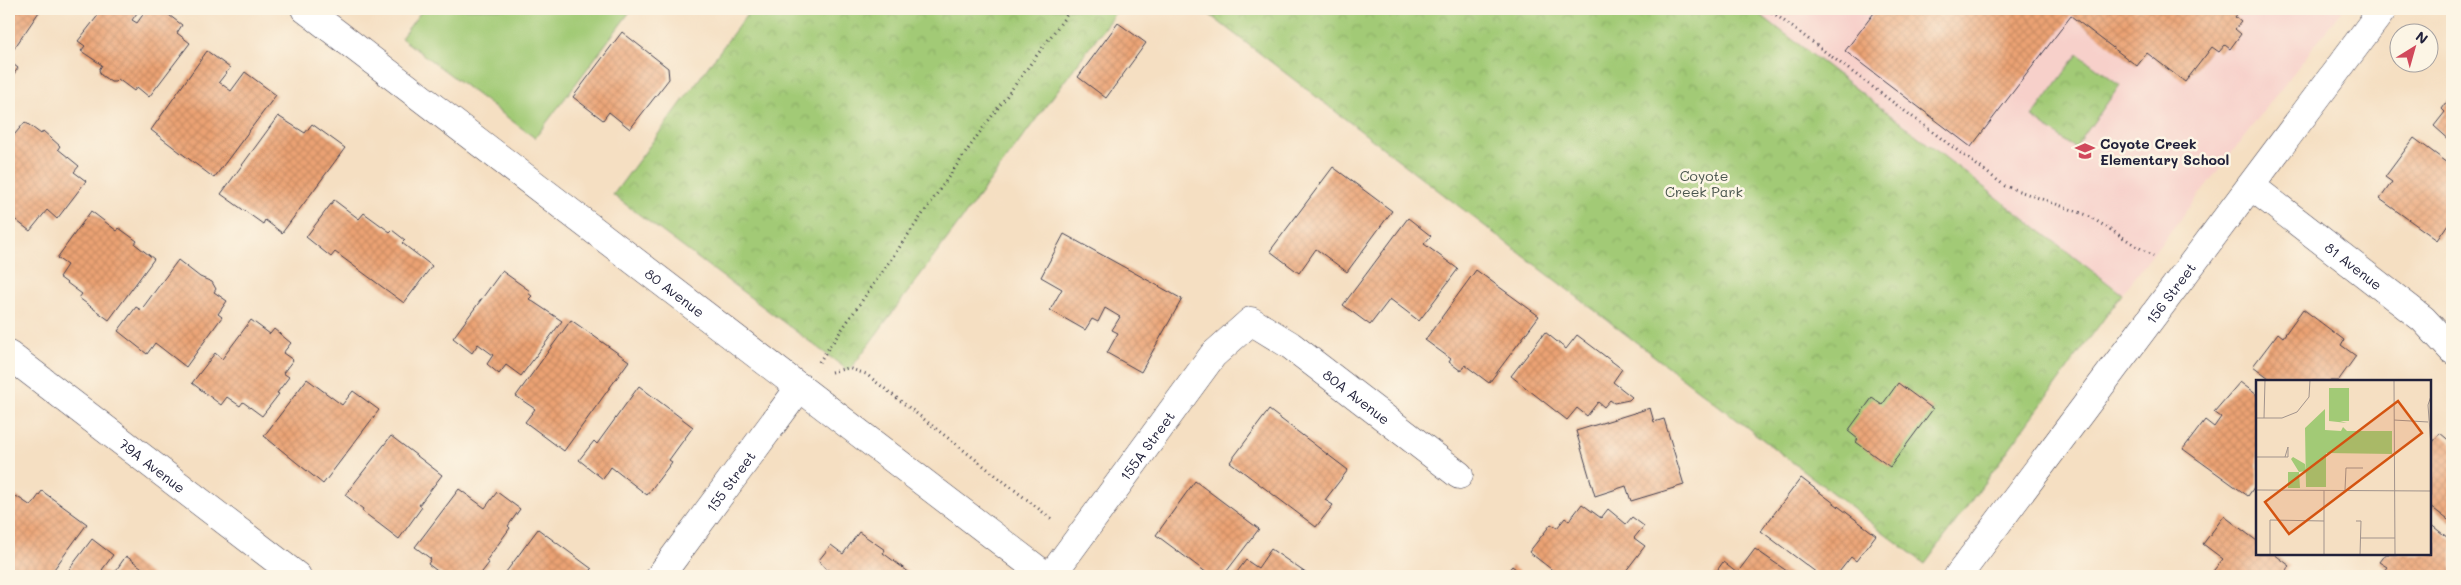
<svg xmlns="http://www.w3.org/2000/svg" width="2461" height="585" viewBox="0 0 2461 585" font-family="Mali,sans-serif">
	<style>
		.built { fill: #f7d0ca }
		.green { fill: #a2ca76; stroke: #627658 }
		.park { fill: url(#park-crowns); stroke: #627658 }
		.building { fill: url(#building-cross-hatch) }
		.lines { fill: none; stroke-linecap: round; stroke-linejoin: round }
		.street-casing { stroke: #423e4f; stroke-width: 29 }
		.secondary-casing { stroke: #423e4f; stroke-width: 29 }
		.path { stroke: #423e4f; stroke-width: 3; stroke-dasharray: 1 4; stroke-linecap: butt }
		.street { stroke: #fff; stroke-width: 28 }
		.secondary { stroke: #fff; stroke-width: 28 }
		.labels { text-anchor: middle; dominant-baseline: central; stroke-width: 5; stroke-linejoin: round; paint-order: stroke }
		.poi-label { font-size: 14px; font-weight: bold; fill: #22223b; stroke: #fcf5e5; text-anchor: start }
		.park-label { font-size: 14px; fill: #48544d; stroke: #fcf5e5 }
		.street-label { font-size: 14px; fill: #22223b; stroke: #fcf5e5 }
		.inset-road { fill: none; stroke: #a1938c; stroke-width: 1 }
		.view { fill: #d45411; fill-opacity: 0.15; stroke: #d45411; stroke-width: 2.5 }
		.inset-edge { fill: none; stroke: #22223b; stroke-width: 2.5 }
	</style>
	<defs>
		<pattern id="park-crowns" width="20" height="18" patternUnits="userSpaceOnUse" patternTransform="scale(1.25)"><rect width="20" height="18" fill="#a2ca76"/><path d="M2 6a3 3 0 1 1 6 0M12 15a3 3 0 1 1 6 0" fill="none" stroke="#8bad67"/></pattern>
		<pattern id="building-cross-hatch" width="8" height="8" patternUnits="userSpaceOnUse" patternTransform="scale(1.25)"><rect width="8" height="8" fill="#eba273"/><path d="M0 0l8 8M0 8l8-8" fill="none" stroke="#c98b64"/></pattern>
	</defs>
	<rect width="100%" height="100%" fill="#fcf5e5"/>
	<filter id="ink" filterUnits="userSpaceOnUse"><feTurbulence type="fractalNoise" baseFrequency=".02" numOctaves="2"/><feDisplacementMap in="SourceGraphic" scale="10" xChannelSelector="R" yChannelSelector="G"/><feConvolveMatrix kernelMatrix="1 2 1 2 8 2 1 2 1" color-interpolation-filters="sRGB"/></filter>
	<filter id="wash" filterUnits="userSpaceOnUse"><feTurbulence type="fractalNoise" baseFrequency=".0096" numOctaves="4" result="noise"/><feDisplacementMap in="SourceGraphic" scale="20" xChannelSelector="R" yChannelSelector="G"/><feGaussianBlur stdDeviation="1.12" result="paint"/><feColorMatrix in="noise" values="0 0 0 0 0 0 0 0 0 0 0 0 0 0 0 0 0 1.4 0 .05"/><feComposite in="paint" operator="in"/></filter>
	<g filter="url(#wash)">
		<rect width="100%" height="100%" fill="#f5dfc2"/>
		<!-- built -->
		<path class="built" d="M1753 9H2343L2122 294Z"/>
		<!-- green -->
		<path class="green" d="M423 9H632L535 138 401 38Z"/>
		<!-- park -->
		<g class="park">
			<path d="M751 9H1118L849 371 613 195Z"/>
			<path d="M1202 9H1753L2122 294 1925 564Z"/>
			<path d="M2078 54 2120 85 2075 148 2032 117Z"/>
		</g>
		<g id="blocks">
			<!-- building -->
			<g class="building">
				<path d="M9 9H41L9 56Z"/>
				<path d="M103 9H130L137 13 132 20 137 23 147 9H161L182 25 177 33 190 43 149 97 137 87 134 91 118 79 115 82H111L101 75 99 70 102 65 81 51 85 46 78 41Z"/>
				<path d="M1877 9H2241L2235 17 2241 22 2235 29 2241 34 2230 49 2225 45 2219 52 2212 47 2185 82 2147 53 2137 66 2071 16 1971 147 1845 51Z"/>
				<path d="M1118 23 1146 43 1106 98 1078 77Z"/>
				<path d="M622 32 668 68 669 79 630 129 609 112 603 120 573 97Z"/>
				<path d="M207 51 230 68 219 82 231 91 245 72 276 95 214 178 151 130Z"/>
				<path d="M9 61 18 68 9 81Z"/>
				<path d="M2452 95V142L2434 126 2445 112 2442 109Z"/>
				<path d="M278 116 305 133 312 124 345 148 282 233 265 220 263 224 221 194Z"/>
				<path d="M25 122 41 134 43 131 60 146 58 149 79 166 74 172 86 181 57 219 47 210 30 231 9 215V141Z"/>
				<path d="M2414 138 2452 166V227L2448 224 2437 240 2380 199 2392 182 2385 177Z"/>
				<path d="M1333 167 1392 211 1347 272 1316 249 1299 273 1270 251Z"/>
				<path d="M334 200 359 219 364 213 390 232 392 230 405 240 402 243 432 266 404 303 335 252 331 257 306 237Z"/>
				<path d="M91 211 117 231 119 228 137 241 135 244 154 259 109 320 79 298 82 294 59 277 67 265 57 258Z"/>
				<path d="M1408 218 1431 236 1424 244 1458 269 1419 321 1390 299 1370 325 1343 305Z"/>
				<path d="M1064 234 1182 299 1141 372 1107 353 1118 333 1112 330 1120 317 1105 308 1098 322 1092 319 1085 330 1050 310 1062 289 1041 277Z"/>
				<path d="M178 260 200 277 212 282 216 289 214 292 227 301 218 314 222 317 186 367 155 343 147 354 118 331 136 307 141 310Z"/>
				<path d="M1476 270 1539 316 1489 383 1465 365 1461 371 1449 362 1451 359 1425 340Z"/>
				<path d="M502 271 530 291 528 293 532 296 529 299 562 321 521 376 506 365 499 374 487 364 493 355 478 344 472 353 453 338Z"/>
				<path d="M2303 309 2344 340 2341 345 2356 356 2338 381H2273L2253 366 2278 333 2283 337Z"/>
				<path d="M251 320 270 334 274 329 291 343 283 353 293 360 283 373 289 377 277 393 279 394 262 416 243 402 240 406 227 397 221 405 192 383 215 353 222 359Z"/>
				<path d="M571 320 629 361 564 451 525 422 535 409 516 396Z"/>
				<path d="M1545 332 1566 349 1577 335 1622 369 1613 382 1632 397 1629 400 1614 403 1610 400 1604 407 1598 402 1587 416 1577 408 1567 420 1511 376Z"/>
				<path d="M307 379 342 405 353 391 379 410 323 484 264 436Z"/>
				<path d="M2240 382 2257 395V483L2248 496 2183 449 2205 420 2214 427 2221 417 2214 412Z"/>
				<path d="M1898 383 1933 409 1890 467 1856 442 1858 439 1848 431 1872 398 1882 405Z"/>
				<path d="M639 386 693 427 669 460 672 462 647 495 611 467 603 479 579 460 594 441 597 444Z"/>
				<path d="M1650 408 1654 422 1664 419 1684 485 1631 501 1626 486 1595 496 1576 431Z"/>
				<path d="M1269 410 1348 470 1325 500 1333 505 1316 527 1230 462Z"/>
				<path d="M2440 433 2452 443V523L2430 506V446Z"/>
				<path d="M391 436 442 475 419 505 422 507 399 539 362 511 363 509 345 495Z"/>
				<path d="M1801 478 1876 535 1856 561 1851 557 1836 576H1821L1761 531Z"/>
				<path d="M1195 481 1259 529 1223 576H1211L1156 535Z"/>
				<path d="M459 489 485 508 497 492 520 509 508 526 510 528 486 561 489 563 479 576H444L428 564 431 559 415 547Z"/>
				<path d="M42 491 87 524 49 576H9V506L16 496 31 506Z"/>
				<path d="M1582 504 1601 518 1608 509 1626 524 1632 517 1644 526 1634 538 1645 546 1622 576H1560L1529 552 1551 524 1557 528 1565 518 1569 521Z"/>
				<path d="M2224 516 2257 541V554H2274L2290 566 2282 576H2209L2223 559 2203 544Z"/>
				<path d="M2430 524 2452 541V576H2380L2387 567 2379 562 2385 554H2430Z"/>
				<path d="M538 529 592 569 586 576H503Z"/>
				<path d="M859 532 885 550 883 553 914 576H835L821 564 819 560 831 545 843 554Z"/>
				<path d="M92 539 113 555 102 570 111 576H64Z"/>
				<path d="M1271 549 1310 576H1234L1246 560 1258 568Z"/>
				<path d="M1755 549 1794 576H1713L1723 562 1737 573Z"/>
				<path d="M126 556 153 576H112Z"/>
				<path d="M1512 566 1525 576H1504Z"/>
			</g>
		</g>
	</g>
	<g filter="url(#ink)">
		<use href="#blocks" fill-opacity="0" stroke="#423e4f" stroke-width="1"/>
		<g class="lines">
			<defs>
				<g id="street">
					<path id="s1" d="M305 9 1046 576"/>
					<path id="s2" d="M2251 186 2423 319 2452 350"/>
					<path id="s3" d="M9 355 297 576"/>
					<path id="s4" d="M660 576 800 387"/>
					<path id="s5" d="M1051 576 1213 355 1251 321 1290 345 1459 475"/>
				</g>
				<g id="secondary">
					<path id="s6" d="M1958 576 2383 9"/>
				</g>
			</defs>
			<!-- street casing -->
			<use href="#street" class="street-casing"/>
			<!-- secondary casing -->
			<use href="#secondary" class="secondary-casing"/>
			<!-- path -->
			<g class="path">
				<path d="M1768 9 2005 186 2087 215 2156 258"/>
				<path d="M819 362 978 135 1071 9"/>
				<path d="M831 372 848 368 866 374 1053 520"/>
			</g>
			<!-- street -->
			<use href="#street" class="street"/>
			<!-- secondary -->
			<use href="#secondary" class="secondary"/>
		</g>
	</g>
	<!-- icons -->
	<defs>
		<symbol id="school-bare" viewBox="-9 -9 18 18"><path d="M0-5L7-2L0 1L-7-2ZM-4 1L0 2.5L4 1V4Q0 6-4 4Z" fill="#d1495b" stroke="#fcf5e5" stroke-width="2.5" paint-order="stroke"/></symbol>
	</defs>
	<g fill-rule="evenodd">
		<use href="#school-bare" x="2071" y="137" width="28" height="28"/>
	</g>
	<g class="labels">
		<!-- poi labels -->
		<g class="poi-label">
			<text x="2100" y="143">Coyote Creek<tspan x="2100" dy="16">Elementary School</tspan></text>
		</g>
		<!-- park labels -->
		<g class="park-label">
			<text x="1704" y="175">Coyote<tspan x="1704" dy="16">Creek Park</tspan></text>
		</g>
		<!-- street labels -->
		<g class="street-label">
			<text stroke="none"><textPath href="#s2" startOffset="130">81 Avenue</textPath></text>
			<text stroke="none"><textPath href="#s1" startOffset="466">80 Avenue</textPath></text>
			<text stroke="none"><textPath href="#s6" startOffset="354">156 Street</textPath></text>
			<text stroke="none"><textPath href="#s5" startOffset="455">80A Avenue</textPath></text>
			<text stroke="none"><textPath href="#s5" startOffset="162">155A Street</textPath></text>
			<text stroke="none"><textPath href="#s3" startOffset="181">79A Avenue</textPath></text>
			<text stroke="none"><textPath href="#s4" startOffset="118">155 Street</textPath></text>
		</g>
	</g>
	<!-- overview -->
	<g transform="translate(2256 380)">
		<rect width="175" height="175" fill="#f5dfc2"/>
		<path d="M73 8H93V41H84L91 43 73 41ZM37 77 49 84 50 91 43 92 44 108H32V92H43L35 79Z" fill="#a2ca76"/>
		<path d="M69 29V50L85 51 87 47 91 51H136V74L70 73V107H50L49 48Z" fill="#a2ca76"/>
		<path class="inset-road" d="M138 0 139 175M175 16 172 25 175 66M0 38H26L41 32 53 17 54 0M8 38 9 0M138 40 172 42M0 77H32V67L29 77M0 110 175 111M68 110V175M89 110 90 88H107M100 141H105L104 175M105 158H139M14 175V140L68 141M14 175H38"/>
		<path class="view" d="M142 21 166 53 33 154 9 122Z"/>
		<rect width="175" height="175" class="inset-edge"/>
	</g>
	<!-- margin -->
	<rect width="2461" height="585" fill="none" stroke="#fcf5e5" stroke-width="30"/>
	<!-- north arrow -->
	<g transform="translate(2414 48) rotate(37)"><circle r="24" fill="#fcf5e5" stroke="#a5a1a1"/>
	<path d="M0-4L9 19L0 12L-9 19Z" fill="#d1495b"/>
	<text y="-8" font-size="14" font-weight="bold" text-anchor="middle" fill="#22223b">N</text>
	</g>
</svg>
